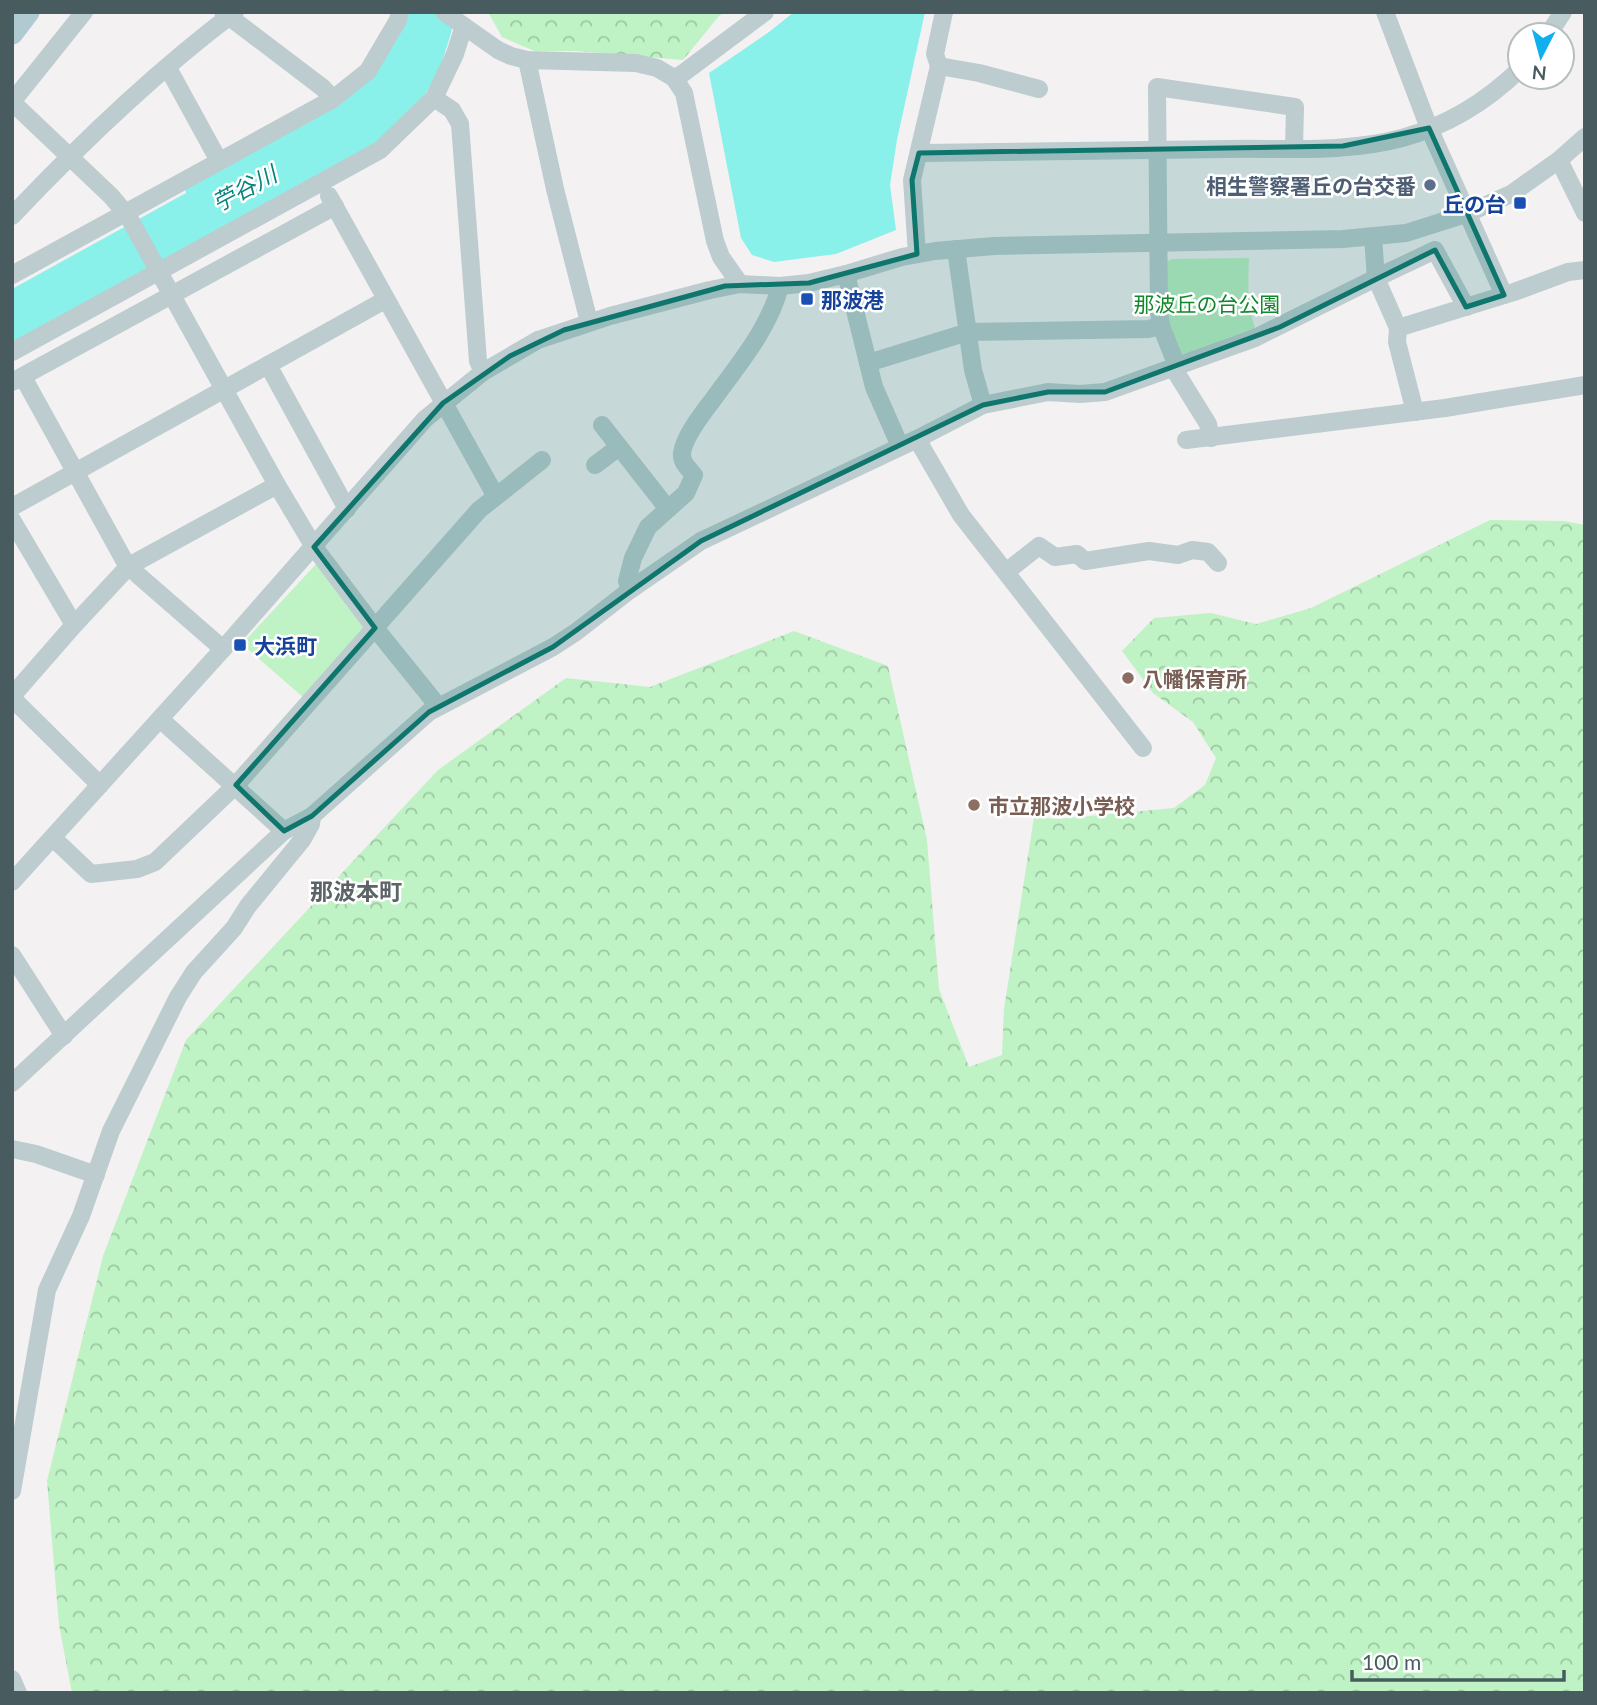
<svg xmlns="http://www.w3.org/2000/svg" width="1597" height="1705" viewBox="0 0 1597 1705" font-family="Lato,'Noto Sans JP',sans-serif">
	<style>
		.green { fill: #bff2c4 }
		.forest { fill: url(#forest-crowns) }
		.water { fill: #8af1ea }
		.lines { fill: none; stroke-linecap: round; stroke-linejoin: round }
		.minor { stroke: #bccccf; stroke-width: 18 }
		.major { stroke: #b0cad1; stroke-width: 23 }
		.marked { fill: #0f766e; fill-opacity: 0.2; stroke: #0f766e; stroke-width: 5; stroke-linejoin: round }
		.service-dot { fill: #5c6f8a; stroke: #fff; stroke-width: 2.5 }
		.transit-dot { fill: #1a4fb4; stroke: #fff; stroke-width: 2.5 }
		.education-dot { fill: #8d6e63; stroke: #fff; stroke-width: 2.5 }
		.labels { text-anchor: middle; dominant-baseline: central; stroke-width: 5; stroke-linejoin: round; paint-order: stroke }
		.service-label { font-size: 21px; font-weight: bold; fill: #4e5e75; stroke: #fff; text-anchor: end }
		.transit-label { font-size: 21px; font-weight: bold; fill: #164399; stroke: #fff; text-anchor: start }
		.park-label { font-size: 21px; fill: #13882c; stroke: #fff }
		.education-label { font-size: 21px; font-weight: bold; fill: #785e54; stroke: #fff; text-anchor: start }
		.water-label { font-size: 23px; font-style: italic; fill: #09847c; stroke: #fff }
		.neighbourhood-label { font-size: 23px; font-weight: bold; fill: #5d6467; stroke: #fff }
	</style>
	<defs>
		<pattern id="forest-crowns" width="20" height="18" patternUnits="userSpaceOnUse" patternTransform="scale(1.75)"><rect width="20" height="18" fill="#bff2c4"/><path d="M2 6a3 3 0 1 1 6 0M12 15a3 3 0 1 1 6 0" fill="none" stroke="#9dc7a3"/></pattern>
	</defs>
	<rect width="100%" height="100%" fill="#f4f1f2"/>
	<!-- green -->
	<g class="green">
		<path d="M1249 258C1248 286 1247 304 1256 331L1188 356 1181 353 1166 316V263L1171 259Z"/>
		<path d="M318 562 366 625 304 698 242 644Z"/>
	</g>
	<!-- forest -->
	<g class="forest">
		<path d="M488 12H726L719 16 683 60 576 51H534L502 37Z"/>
		<path d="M1490 520 1564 521 1585 525V1693H72L59 1625 47 1481 103 1256 186 1040 438 770 566 678 650 687 794 631 888 666 927 840 939 989 969 1067 1002 1055 1004 1009 1034 817 1058 819 1174 808 1205 785 1216 758 1193 722 1153 693 1122 651 1154 618 1211 613 1256 624 1311 608Z"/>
	</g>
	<!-- water -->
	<g class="water">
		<path d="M405 12H456C449 44 439 78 418 104 407 117 394 128 382 139L12 344V289L186 193 185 187 349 96Z"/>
		<path d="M794 12H925L897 140 890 185 896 230 836 254 774 262 752 255 741 238 709 73 769 32Z"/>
	</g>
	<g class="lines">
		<!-- minor -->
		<g class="minor">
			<path d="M223 12 323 88 333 99"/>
			<path d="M444 12 498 50 511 56 527 60 636 63 657 68 674 78 684 93 715 241 721 257 740 284"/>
			<path d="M1385 12 1429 128 1504 295"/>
			<path d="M1548 35 1563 12"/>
			<path d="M527 60 555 189 589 322"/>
			<path d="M939 66 935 54 944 12"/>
			<path d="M168 68 219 161"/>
			<path d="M674 78 682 74 765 12"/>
			<path d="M434 98 452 110 460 124 478 361 483 372"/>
			<path d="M12 102 111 196 128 216 277 485 314 547 375 628 438 706"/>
			<path d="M12 102 84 12"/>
			<path d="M919 153C1022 152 1125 150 1227 149 1284 148 1347 153 1402 138 1446 126 1487 101 1520 69"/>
			<path d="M1559 160 1585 213"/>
			<path d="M329 196 495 495"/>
			<path d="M12 216C81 143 154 73 235 12"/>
			<path d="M956 249 973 370 983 405"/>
			<path d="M917 254 912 180 939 66 979 73 1039 89"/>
			<path d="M846 274 874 387 900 446"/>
			<path d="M12 275 333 99 368 71 398 20 400 12"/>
			<path d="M1398 328 1514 292 1568 272 1585 270"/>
			<path d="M12 352 380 150 434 98 455 54 464 26"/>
			<path d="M868 363 968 332 1148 329 1161 326"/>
			<path d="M268 365 347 509"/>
			<path d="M23 377 124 560 138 575 223 649"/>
			<path d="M12 382 335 206"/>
			<path d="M1415 412 1397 342 1398 328 1376 278 1435 250 1466 307"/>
			<path d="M602 425 668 509"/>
			<path d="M1211 438 1208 424 1177 374V366L1161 326 1159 311 1157 87 1295 107 1294 148"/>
			<path d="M917 439 961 515 1143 748"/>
			<path d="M1186 440 1445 408 1585 385"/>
			<path d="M595 465 619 447"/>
			<path d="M12 507 385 300"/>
			<path d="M12 520 74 625"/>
			<path d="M1006 572 1039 546 1055 557 1077 554 1085 561 1149 551 1178 555 1192 550 1208 552 1218 563"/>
			<path d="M630 590 627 581 633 558 648 527 686 493 694 475C688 468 681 462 682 453 684 437 702 414 712 401 737 366 770 328 780 286"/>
			<path d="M12 696 74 625 129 566 277 485"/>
			<path d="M12 698 100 785"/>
			<path d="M160 719 284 831"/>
			<path d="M53 838 91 874 137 869 155 862 236 785 479 510 542 460"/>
			<path d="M12 882 223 649 425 419 483 372 538 340 610 316 710 290 740 284 780 286 809 283 846 274 902 257 935 251 994 246 1343 239 1406 233 1466 214 1511 194 1559 160 1585 137"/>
			<path d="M12 955 64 1036"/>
			<path d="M12 1083 284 831 312 816 429 712 553 647 576 632 630 590 701 541 917 439 983 405 1048 392 1080 394 1105 392 1255 338 1376 278 1373 237"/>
			<path d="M12 1149 36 1154 96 1175"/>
			<path d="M12 1491 47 1290 81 1216 111 1131 178 997 194 972 234 928 248 906 302 840 311 824 312 816"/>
			<path d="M12 1679 18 1693"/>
		</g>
		<!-- major -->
		<path class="major" d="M12 33 28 12"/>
	</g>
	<!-- marked area -->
	<path class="marked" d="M1429 128 1504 295 1466 307 1435 250 1280 327 1105 392H1048L983 405 701 541 553 647 429 712 312 816 284 831 236 785 375 628 314 547 443 403 510 356 564 330 725 286 809 283 917 254 912 180 919 153 1343 146Z"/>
	<!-- markers -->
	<circle class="service-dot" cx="1430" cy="185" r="7"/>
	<g class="transit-dot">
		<rect x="1513" y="196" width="14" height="14" rx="3.5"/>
		<rect x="800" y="292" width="14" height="14" rx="3.5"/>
		<rect x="233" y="638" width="14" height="14" rx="3.5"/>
	</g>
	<g class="education-dot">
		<circle cx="1128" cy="678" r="7"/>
		<circle cx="974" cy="805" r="7"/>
	</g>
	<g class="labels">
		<!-- service labels -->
		<g class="service-label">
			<text x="1416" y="185">相生警察署丘の台交番</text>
		</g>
		<!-- transit labels -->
		<g class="transit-label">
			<text x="1506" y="203" text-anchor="end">丘の台</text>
			<text x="821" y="299">那波港</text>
			<text x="254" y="645">大浜町</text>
		</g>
		<!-- park labels -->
		<g class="park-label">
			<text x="1207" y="303">那波丘の台公園</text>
		</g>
		<!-- education labels -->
		<g class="education-label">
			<text x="1142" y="678">八幡保育所</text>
			<text x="988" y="805">市立那波小学校</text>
		</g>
		<!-- water labels -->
		<g class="water-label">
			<text transform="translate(244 188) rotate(-28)">苧谷川</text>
		</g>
		<!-- neighbourhood labels -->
		<g class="neighbourhood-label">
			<text x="356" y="891">那波本町</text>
		</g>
	</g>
	<!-- border -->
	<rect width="1597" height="1705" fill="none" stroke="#485c60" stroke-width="28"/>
	<!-- north arrow -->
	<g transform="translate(1541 56) rotate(186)"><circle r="33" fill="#ffffff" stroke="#b6bebf" stroke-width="2"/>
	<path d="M0-5L12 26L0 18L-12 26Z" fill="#10b0ef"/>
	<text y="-10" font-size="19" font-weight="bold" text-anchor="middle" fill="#485c60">N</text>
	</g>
	<!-- scale -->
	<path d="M1352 1670v10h212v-10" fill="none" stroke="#485c60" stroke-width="3.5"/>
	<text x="1362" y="1670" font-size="21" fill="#485c60" stroke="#ffffff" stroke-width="5" paint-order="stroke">100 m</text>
</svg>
